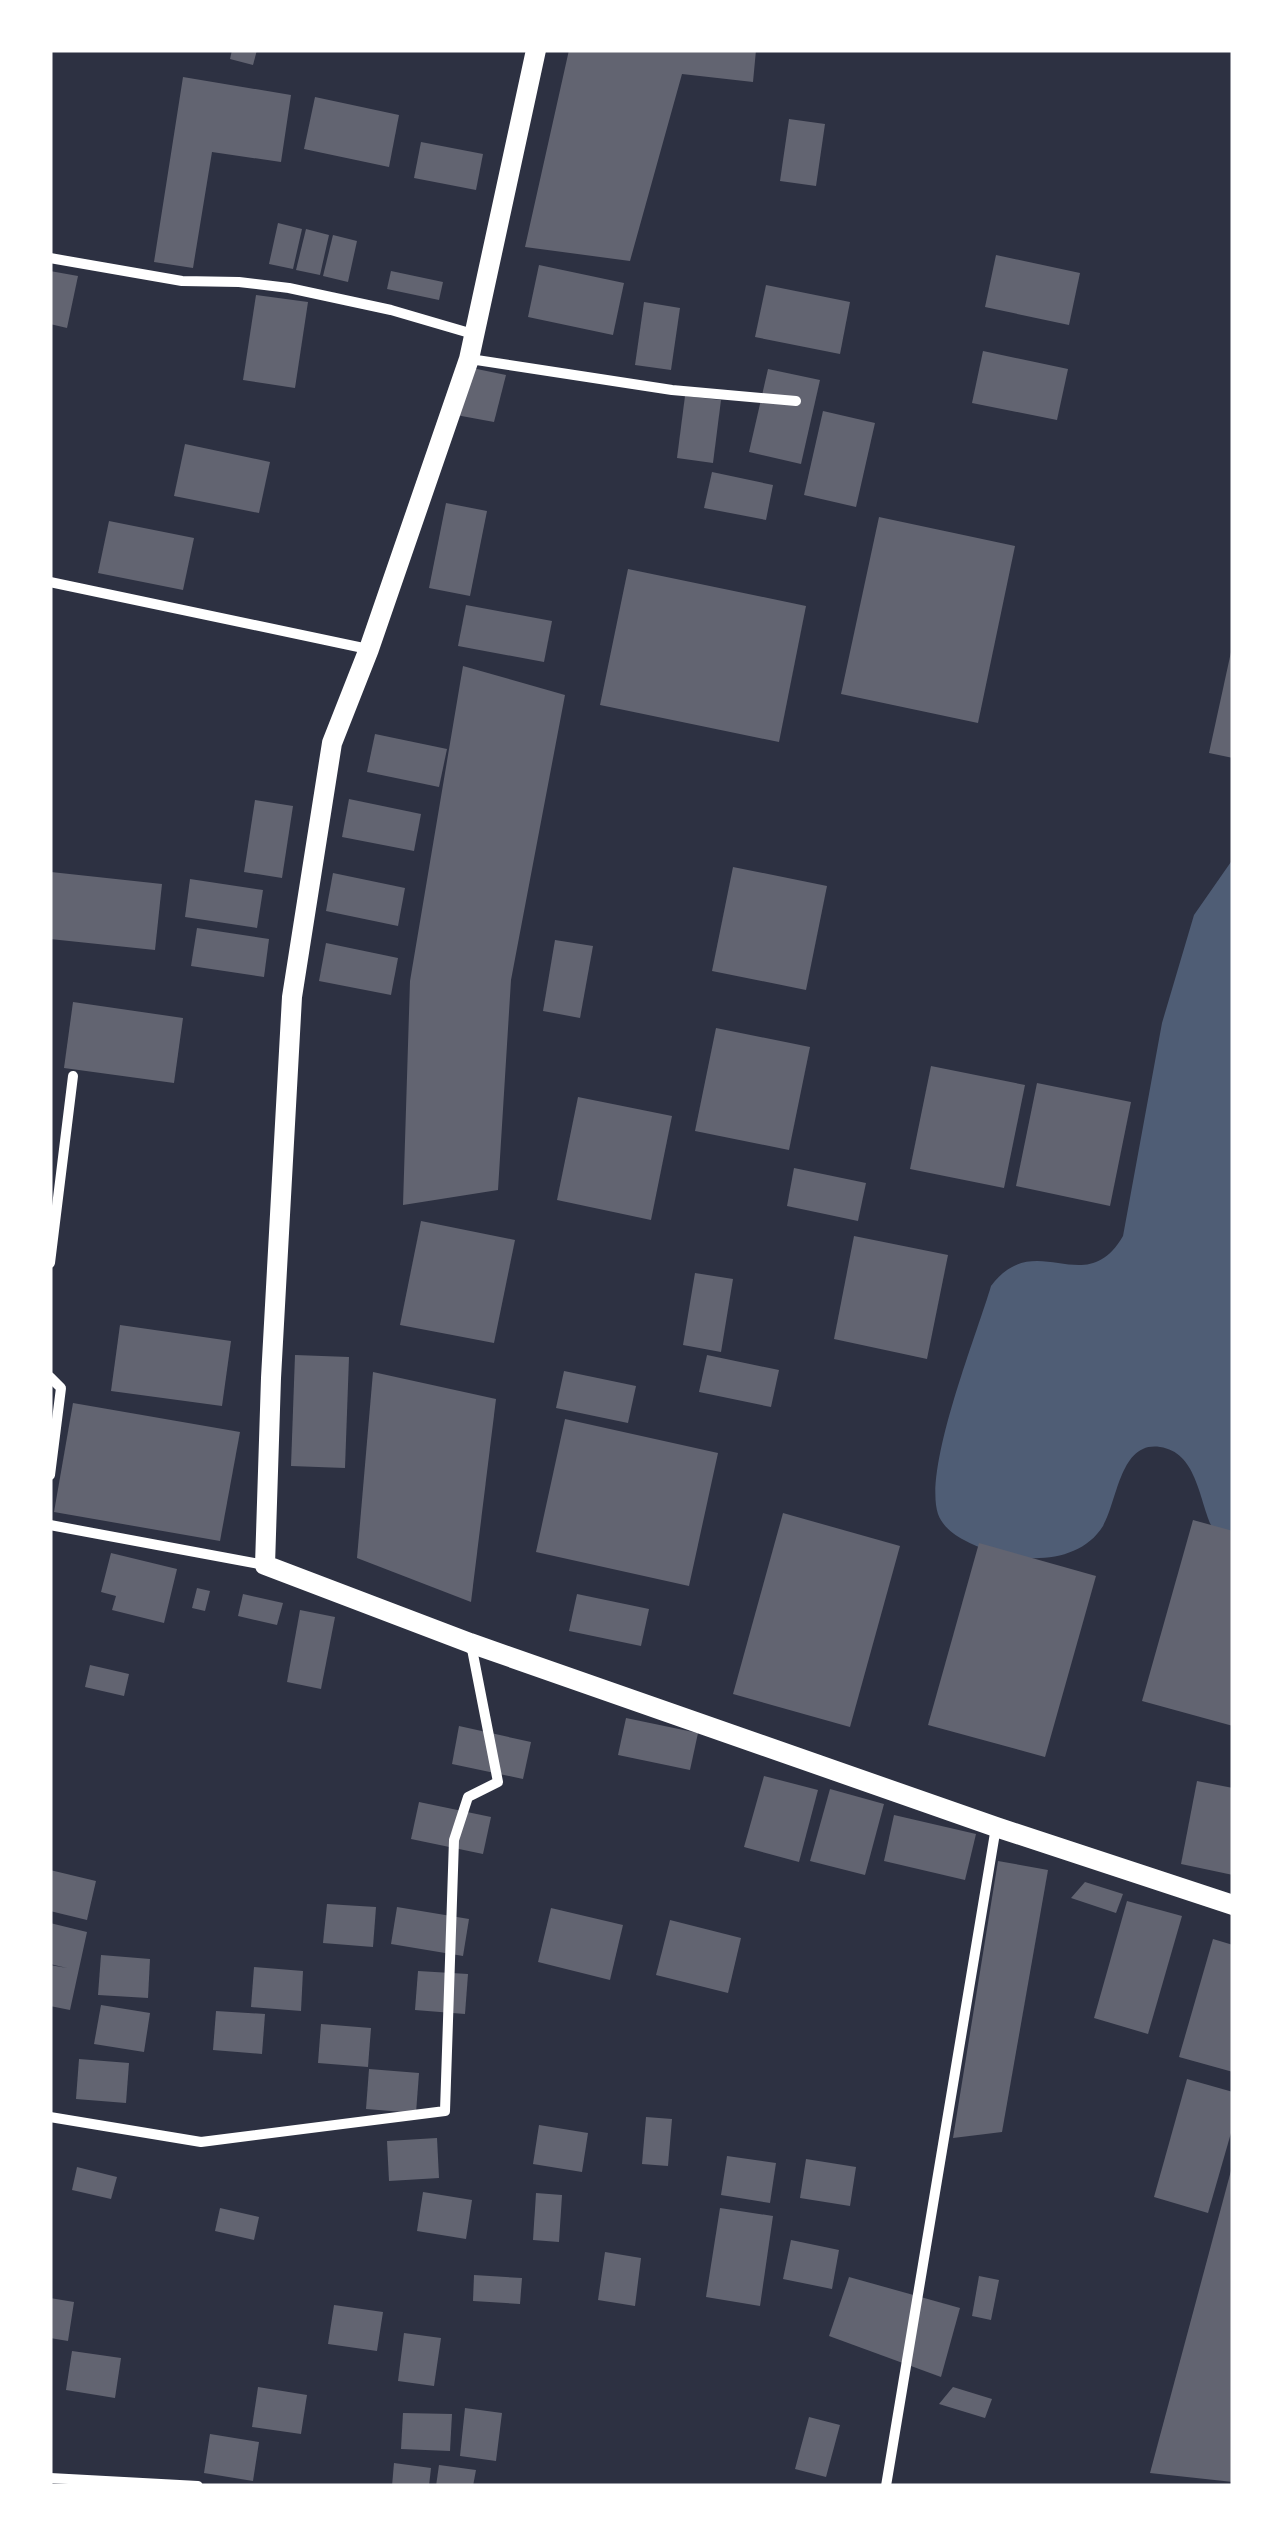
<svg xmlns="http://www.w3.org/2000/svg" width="1283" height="2536" viewBox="0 0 1283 2536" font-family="Roboto,sans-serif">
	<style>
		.water { fill: #4f5d75 }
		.building { fill: #626471 }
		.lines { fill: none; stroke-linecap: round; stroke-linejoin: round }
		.minor { stroke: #fff; stroke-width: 10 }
		.secondary { stroke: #fff; stroke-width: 20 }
	</style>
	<rect width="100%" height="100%" fill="#2d3142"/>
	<!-- water -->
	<path class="water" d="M1233 859V1556C1226 1547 1216 1536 1211 1525 1199 1498 1196 1452 1160 1447 1120 1441 1118 1500 1103 1526 1075 1571 1003 1562 964 1540 953 1534 943 1527 938 1514 923 1468 976 1337 991 1286 1036 1226 1085 1302 1123 1236L1162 1023 1194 915Z"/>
	<!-- building -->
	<g class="building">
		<path d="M232 50H257L253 65 230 59Z"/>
		<path d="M569 50H756L753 82 682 74 630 261 525 247Z"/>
		<path d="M183 77 291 95 281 162 212 152 193 268 154 262Z"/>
		<path d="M315 97 399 115 389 167 304 149Z"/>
		<path d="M789 119 825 124 816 186 780 181Z"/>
		<path d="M421 142 483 154 476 190 414 178Z"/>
		<path d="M278 223 302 229 293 269 269 264Z"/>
		<path d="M306 229 329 235 320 275 296 270Z"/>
		<path d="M333 235 357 241 348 282 323 276Z"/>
		<path d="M996 255 1080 273 1069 325 985 307Z"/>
		<path d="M539 265 624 283 613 335 528 317Z"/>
		<path d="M50 271 78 276 67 328 50 324Z"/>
		<path d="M391 271 443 282 439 300 387 289Z"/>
		<path d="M766 285 850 302 840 354 755 337Z"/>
		<path d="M256 295 308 302 295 388 243 380Z"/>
		<path d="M644 302 680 308 671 370 635 365Z"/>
		<path d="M983 351 1068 369 1057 420 972 403Z"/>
		<path d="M472 368 506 375 494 422 456 415Z"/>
		<path d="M768 369 820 380 801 464 749 452Z"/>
		<path d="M685 396 721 400 713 463 677 458Z"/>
		<path d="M823 411 875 423 856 507 804 495Z"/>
		<path d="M185 444 270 462 259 513 174 496Z"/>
		<path d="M712 472 773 485 766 520 704 508Z"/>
		<path d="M446 503 487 511 470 596 429 588Z"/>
		<path d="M879 517 1015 546 978 723 841 694Z"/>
		<path d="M109 521 194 538 183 590 98 573Z"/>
		<path d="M628 569 806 606 779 742 600 705Z"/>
		<path d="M466 605 552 621 544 662 458 646Z"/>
		<path d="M1231 652H1233V758L1209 753Z"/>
		<path d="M463 666 565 695 511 980 498 1190 403 1205 410 981Z"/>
		<path d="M375 734 447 749 439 787 367 772Z"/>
		<path d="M349 799 421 814 414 851 342 837Z"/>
		<path d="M255 800 293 806 282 878 244 872Z"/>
		<path d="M733 867 827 886 806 990 712 971Z"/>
		<path d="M51 872 162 884 155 950 50 939Z"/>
		<path d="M333 873 405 888 398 926 326 911Z"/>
		<path d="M190 879 263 890 257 928 185 917Z"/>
		<path d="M197 928 269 939 264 977 191 966Z"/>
		<path d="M555 940 593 946 580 1018 543 1011Z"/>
		<path d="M326 943 398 958 391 995 319 981Z"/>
		<path d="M73 1002 183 1018 174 1083 64 1068Z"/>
		<path d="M716 1028 810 1047 789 1150 695 1131Z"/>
		<path d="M931 1066 1025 1085 1004 1188 910 1169Z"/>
		<path d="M1037 1083 1131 1102 1110 1206 1016 1186Z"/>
		<path d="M578 1097 672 1116 651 1220 557 1200Z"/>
		<path d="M794 1168 866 1183 858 1221 787 1206Z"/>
		<path d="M421 1221 515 1240 494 1343 400 1325Z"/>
		<path d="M854 1236 948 1255 927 1359 834 1339Z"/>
		<path d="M695 1273 733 1279 721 1352 683 1345Z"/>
		<path d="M120 1325 231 1341 222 1406 111 1391Z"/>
		<path d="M295 1355 349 1357 345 1468 291 1466Z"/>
		<path d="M707 1355 779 1370 771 1407 699 1392Z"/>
		<path d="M564 1371 636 1386 628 1423 556 1408Z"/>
		<path d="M373 1372 496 1399 471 1602 357 1558Z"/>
		<path d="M73 1403 240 1432 220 1541 54 1512Z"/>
		<path d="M565 1419 718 1453 689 1586 536 1552Z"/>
		<path d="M783 1513 900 1546 850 1727 733 1694Z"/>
		<path d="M1193 1520 1233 1531V1726L1142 1701Z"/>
		<path d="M979 1543 1096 1576 1045 1757 928 1725Z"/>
		<path d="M111 1553 177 1569 164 1623 112 1610 116 1596 101 1592Z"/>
		<path d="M197 1588 210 1591 205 1611 192 1608Z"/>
		<path d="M243 1594 283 1603 277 1625 238 1616Z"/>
		<path d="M577 1594 649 1609 641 1646 569 1631Z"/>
		<path d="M300 1610 335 1617 321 1689 287 1682Z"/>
		<path d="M90 1665 129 1674 124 1696 85 1687Z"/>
		<path d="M626 1718 698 1733 690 1770 618 1755Z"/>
		<path d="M459 1726 531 1742 523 1779 452 1764Z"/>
		<path d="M764 1776 818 1790 799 1862 744 1847Z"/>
		<path d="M1197 1781 1233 1788V1875L1181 1864Z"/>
		<path d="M830 1789 884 1804 865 1875 810 1861Z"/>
		<path d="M419 1802 491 1817 483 1854 411 1839Z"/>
		<path d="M894 1815 976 1834 965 1880 884 1861Z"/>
		<path d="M998 1861 1048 1870 1002 2132 953 2138Z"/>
		<path d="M50 1870 96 1881 87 1920 50 1911Z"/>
		<path d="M1085 1882 1123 1894 1116 1913 1071 1898Z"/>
		<path d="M1127 1901 1182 1916 1148 2034 1094 2018Z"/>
		<path d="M327 1904 376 1907 373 1947 323 1943Z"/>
		<path d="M397 1907 469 1919 463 1956 391 1944Z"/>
		<path d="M551 1908 623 1925 610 1980 538 1962Z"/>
		<path d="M670 1920 741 1938 728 1993 656 1975Z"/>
		<path d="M50 1923 87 1932 70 2010 50 2006V1965L67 1968 50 1964Z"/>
		<path d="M1213 1939 1233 1945V2072L1179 2057Z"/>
		<path d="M101 1955 150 1959 148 1998 98 1995Z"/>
		<path d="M254 1967 303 1971 301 2011 251 2007Z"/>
		<path d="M418 1971 468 1974 465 2014 415 2010Z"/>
		<path d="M101 2005 150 2013 144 2052 94 2044Z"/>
		<path d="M216 2011 265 2014 262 2054 213 2050Z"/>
		<path d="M321 2024 371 2028 368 2067 318 2063Z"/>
		<path d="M79 2059 129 2063 126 2103 76 2099Z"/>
		<path d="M369 2069 419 2073 416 2113 366 2109Z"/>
		<path d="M1187 2079 1233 2092V2126L1208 2213 1154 2197Z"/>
		<path d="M646 2117 672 2119 668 2166 642 2164Z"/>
		<path d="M539 2125 588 2133 582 2172 533 2164Z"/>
		<path d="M437 2138 439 2178 389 2181 387 2141Z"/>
		<path d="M727 2156 776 2163 770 2203 721 2195Z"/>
		<path d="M806 2159 856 2167 850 2206 800 2198Z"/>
		<path d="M77 2167 117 2177 111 2199 72 2190Z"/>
		<path d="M1232 2167 1233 2482 1150 2473Z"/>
		<path d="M423 2192 472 2200 466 2239 417 2231Z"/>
		<path d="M536 2193 562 2195 559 2242 533 2240Z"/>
		<path d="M220 2208 259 2217 254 2240 215 2231Z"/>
		<path d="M720 2208 773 2216 760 2306 706 2297Z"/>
		<path d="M791 2240 839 2250 832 2289 783 2279Z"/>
		<path d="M605 2252 641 2258 635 2306 598 2300Z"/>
		<path d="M474 2275 522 2278 520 2304 473 2301Z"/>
		<path d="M979 2276 999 2280 991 2320 972 2316Z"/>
		<path d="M849 2277 960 2308 941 2377 829 2336Z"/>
		<path d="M50 2298 74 2302 68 2341 50 2338Z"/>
		<path d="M334 2305 383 2312 377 2351 328 2344Z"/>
		<path d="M404 2333 441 2338 434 2386 398 2381Z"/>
		<path d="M72 2351 121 2358 115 2398 66 2390Z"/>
		<path d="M258 2387 307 2395 301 2434 252 2427Z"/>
		<path d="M953 2387 992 2399 985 2418 939 2404Z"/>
		<path d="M465 2408 502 2413 496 2461 460 2456Z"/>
		<path d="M403 2413 452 2414 450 2451 401 2449Z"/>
		<path d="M809 2417 840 2425 826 2477 795 2469Z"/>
		<path d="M210 2434 259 2442 253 2481 204 2473Z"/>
		<path d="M394 2463 431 2468 429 2486H392Z"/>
		<path d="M439 2465 476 2470 473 2486H436Z"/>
	</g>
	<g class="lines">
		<!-- minor -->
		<g class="minor">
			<path d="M50 258 182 281 239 282 289 288 391 310 473 334"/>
			<path d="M470 359 672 390 796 401"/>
			<path d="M50 582 368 649"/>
			<path d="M50 1263 73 1076"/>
			<path d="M50 1377 61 1388 50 1475"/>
			<path d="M50 1525 265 1565"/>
			<path d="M50 2117 201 2142 445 2111 454 1840 468 1797 498 1782 471 1644"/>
			<path d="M50 2478 198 2486"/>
			<path d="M886 2486 996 1827"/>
		</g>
		<!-- secondary -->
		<path class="secondary" d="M536 50 469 359 369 649 332 743 292 997 271 1378 265 1565 470 1643 996 1827 1233 1905"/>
	</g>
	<!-- border -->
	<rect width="1283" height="2536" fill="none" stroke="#ffffff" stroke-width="105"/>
</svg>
